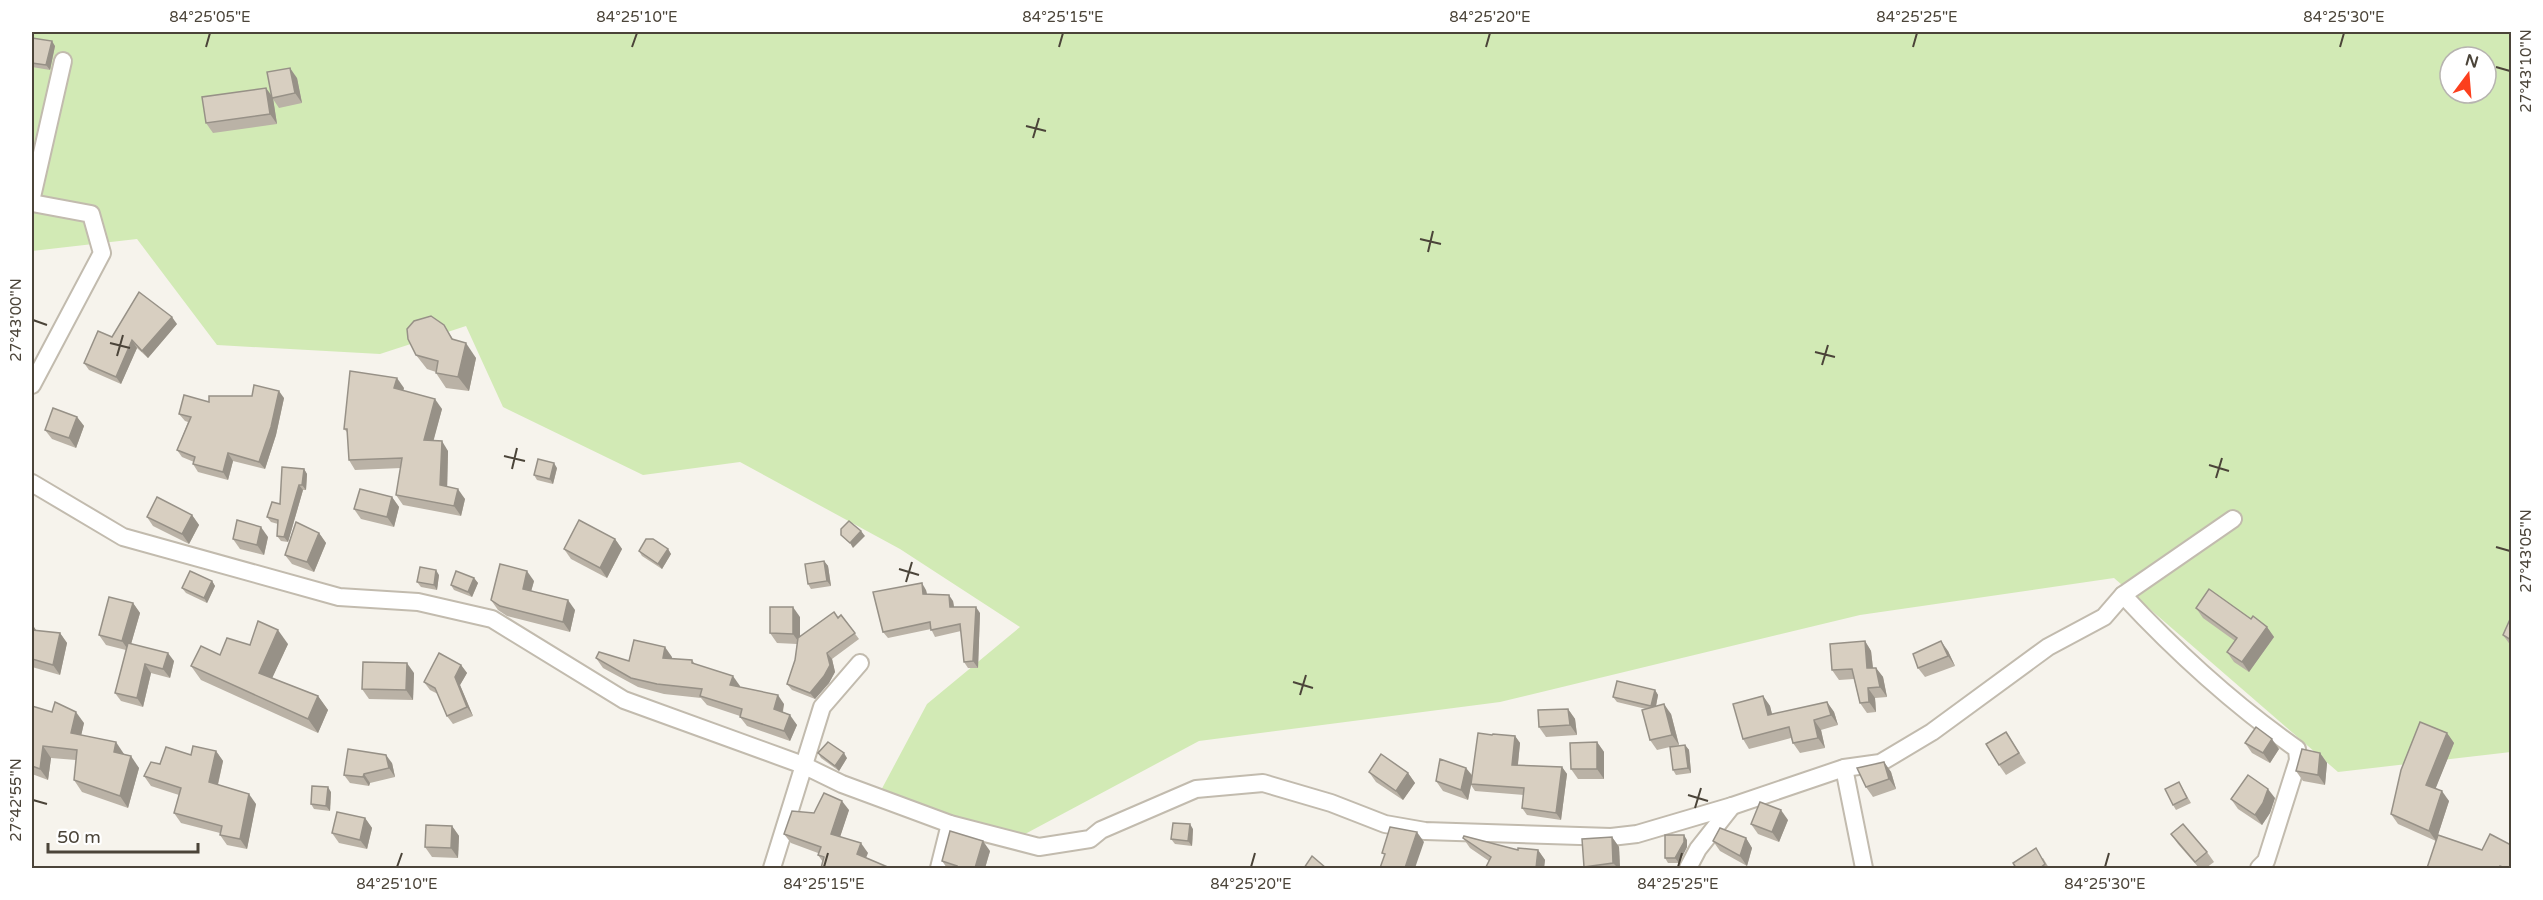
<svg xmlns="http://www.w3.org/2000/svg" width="2543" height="900" viewBox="0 0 2543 900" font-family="'Varela Round',sans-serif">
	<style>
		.green { fill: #d2eab5; fill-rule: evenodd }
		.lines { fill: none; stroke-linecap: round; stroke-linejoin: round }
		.minor-casing { stroke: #c2bbae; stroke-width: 20 }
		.minor { stroke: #fff; stroke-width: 16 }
		.wall { fill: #bab2a6 }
		.shaded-wall { fill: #979187 }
		.building { fill: #d8cfc1; stroke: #979187; stroke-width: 1.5 }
		.ticks { fill: none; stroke: #4b4439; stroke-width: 2 }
		.neatline { fill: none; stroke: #4b4439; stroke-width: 2 }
		.ticks-label { font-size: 15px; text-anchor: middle; fill: #4b4439 }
	</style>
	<rect width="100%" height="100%" fill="#f6f3ec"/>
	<!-- green -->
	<path class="green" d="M32 32H2511V752L2338 772 2114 578 1860 615 1500 702 1199 741 1025 834 878 796 927 704 1020 627 900 549 740 462 643 475 503 407 466 326 380 354 217 345 137 239 32 251ZM2450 57H2486V93H2450Z"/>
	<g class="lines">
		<defs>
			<g id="minor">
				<path d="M32 197 63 61"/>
				<path d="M32 203 91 214 102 253 32 385"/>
				<path d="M32 483 123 537 339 597 418 602 492 619 624 700 803 765 842 784 950 824 1039 847 1090 839 1101 830 1196 789 1263 783 1331 803 1385 824 1425 831 1611 837 1637 834 1732 806 1844 768 1880 763 1932 732 2048 647 2104 617 2123 595 2233 519"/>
				<path d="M2123 595C2176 652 2233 704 2297 749L2298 760 2266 861 2259 868"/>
				<path d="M1844 768 1864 868"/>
				<path d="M772 868 822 707 860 663"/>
				<path d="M939 868 950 824"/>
				<path d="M1688 868 1698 849 1732 806"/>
			</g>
		</defs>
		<!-- minor casing -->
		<use href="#minor" class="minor-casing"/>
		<!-- minor -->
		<use href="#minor" class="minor"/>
	</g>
	<!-- wall -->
	<g class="wall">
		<path d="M32 38 55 46 50 70 32 67Z"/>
		<path d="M297 78 302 103 279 108 273 99 277 124 213 133 206 123 266 88 272 96Z"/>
		<path d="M177 324 148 358 137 348 121 384 89 370 84 363 112 337Z"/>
		<path d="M444 325 453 339 476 358 469 391 446 388 436 373V372L427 369 416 355Z"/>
		<path d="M404 388 403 391 442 409 433 441 448 451 447 487 465 499 461 516 403 505 396 495 401 468 355 470 349 460 348 433 344 429Z"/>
		<path d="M284 398 276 435 265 469 233 461 228 480 198 472 193 464 194 462 182 457 177 450 188 422 185 421 179 414 209 402Z"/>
		<path d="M77 417 84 426 76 448 52 439 45 430Z"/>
		<path d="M557 468 553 484 537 480 534 475Z"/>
		<path d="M304 469 307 474 306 490H303L288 542 281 541 277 536 278 524 271 522 267 517 280 504Z"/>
		<path d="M392 497 399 507 394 527 361 519 354 509Z"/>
		<path d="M192 515 199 525 189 544 153 526 147 517Z"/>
		<path d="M319 533 326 543 314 572 292 564 285 555Z"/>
		<path d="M268 537 264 555 240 549 233 539Z"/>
		<path d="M615 539 622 549 607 578 571 559 564 549Z"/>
		<path d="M668 549 671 554 662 569 642 556 639 551Z"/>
		<path d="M824 561 828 566 831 586 811 589 808 584Z"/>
		<path d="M439 575 437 590 421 587 417 582Z"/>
		<path d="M474 578 478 583 472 597 454 590 451 585Z"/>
		<path d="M212 581 215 586 207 603 186 593 182 588Z"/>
		<path d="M534 581 531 591 575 610 570 632 507 616 498 610 491 600Z"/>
		<path d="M926 590 927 594 953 601 954 607 980 613 978 668H968L964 662 961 631 935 637 931 629 888 638 883 632Z"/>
		<path d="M133 603 140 613 131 644 174 661 170 678 151 673 143 707 121 701 115 693 126 650 106 645 99 635Z"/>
		<path d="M2196 608 2251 619 2267 627 2274 637 2249 672 2234 662 2227 652 2235 641 2203 618Z"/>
		<path d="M841 615 859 639 832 659 835 672 829 683 815 699 792 690 787 684 795 660 797 644 777 643 770 633 800 617V636Z"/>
		<path d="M2511 617V646L2503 635Z"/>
		<path d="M32 624 36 631 60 633 67 643 60 675 32 667Z"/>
		<path d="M1865 641 1871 651 1873 668H1876L1883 677 1887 697 1875 698 1876 712 1867 713 1860 703 1854 679 1839 680 1832 670Z"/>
		<path d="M288 644 272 678 318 696 328 710 318 733 201 680 191 666 220 655 250 645Z"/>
		<path d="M1948 651 1955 666 1925 677 1918 668Z"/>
		<path d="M672 657V659L692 660 695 664 740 686 739 687 784 704 783 712 797 725 790 741 747 726 740 717V716L707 705 701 698 664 694 638 687 603 668 596 658 629 661Z"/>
		<path d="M461 665 467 673 460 685 473 716 453 724 447 716 438 694 430 690 424 682Z"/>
		<path d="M414 673 413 700 369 699 362 689Z"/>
		<path d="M1655 690 1658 695 1656 706 1671 714 1679 745 1673 746 1685 745 1689 750 1691 773 1676 775 1673 770 1670 747 1657 750 1650 740 1646 709 1617 702 1613 697Z"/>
		<path d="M1763 696 1770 706 1772 715 1827 702 1834 712 1838 725 1821 730 1825 748 1800 753 1793 743 1791 738 1749 749 1743 739Z"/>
		<path d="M32 706 84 723 81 735 124 754 139 768 128 808 82 792 74 780 76 760 51 758 48 780 32 774Z"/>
		<path d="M1568 709 1575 719 1577 735 1546 737 1539 727Z"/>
		<path d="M2006 732 2026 763 2006 775 1999 765Z"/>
		<path d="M2447 733 2454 743 2435 789 2449 801 2436 841 2398 824 2391 814Z"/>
		<path d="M1492 735 1515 736 1520 743 1518 765 1562 767 1567 774 1561 820 1527 815 1522 808 1524 795 1475 791 1471 785 1468 800 1443 791 1436 781 1466 768 1472 775Z"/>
		<path d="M1597 742 1604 752V779H1578L1571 769Z"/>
		<path d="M2245 743 2279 749 2270 763 2252 753Z"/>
		<path d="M216 751 223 761 218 785 256 804 247 849 227 845 220 835V833L181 823 174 813 179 795 151 786 144 776 160 764 191 755Z"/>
		<path d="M818 753 847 758 839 771 821 758Z"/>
		<path d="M2320 753 2327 763 2325 785 2303 781 2296 771Z"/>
		<path d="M1884 762 1891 772 1896 789 1873 797 1866 787Z"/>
		<path d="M392 763 395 777 370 783 369 786 350 783 344 775Z"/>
		<path d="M1369 772 1408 773 1415 783 1403 800 1376 782Z"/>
		<path d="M2179 782 2191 803 2176 810 2173 805Z"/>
		<path d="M331 792 330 811 314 809 311 804Z"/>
		<path d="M2275 798 2270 813 2262 825 2238 809 2231 799Z"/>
		<path d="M849 810 840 837 868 853 823 862 818 855V853L791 843 784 834 814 813Z"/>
		<path d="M365 818 372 828 367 849 339 843 332 833Z"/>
		<path d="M1788 820 1779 842 1758 834 1751 824Z"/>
		<path d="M452 826 459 836 458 858 432 857 425 847Z"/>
		<path d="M1193 829 1192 846 1175 844 1171 839Z"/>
		<path d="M2171 834 2207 852 2214 862 2206 868H2199L2178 844Z"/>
		<path d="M1612 837 1619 847 1620 868H1585L1584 867Z"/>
		<path d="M1463 838 1518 850H1538L1545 860 1544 868H1487L1486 867 1489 861 1470 848Z"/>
		<path d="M1746 838 1752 848 1747 866 1720 851 1713 841Z"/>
		<path d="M1687 840V847L1679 863H1668L1665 858Z"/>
		<path d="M990 851 985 868H947L942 861Z"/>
		<path d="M2043 858 2049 868H2016Z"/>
	</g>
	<!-- shaded-wall -->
	<g class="shaded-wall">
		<path d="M52 41 55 46 50 70 46 65Z"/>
		<path d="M290 68 297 78 302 103 295 93Z"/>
		<path d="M266 88 273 98 277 124 270 114Z"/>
		<path d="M172 317 177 324 148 358 142 351Z"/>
		<path d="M132 340 137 348 121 384 116 377Z"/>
		<path d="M466 343 476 358 469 391 458 377Z"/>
		<path d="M397 378 404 388 401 398 394 388Z"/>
		<path d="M279 391 284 398 276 435 265 469 259 462Z"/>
		<path d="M435 399 442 409 431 450 424 440Z"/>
		<path d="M77 417 84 426 76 448 69 438Z"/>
		<path d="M442 441 448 451 447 494 440 485Z"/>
		<path d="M228 453 233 461 228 480 223 472Z"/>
		<path d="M554 463 557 468 553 484 550 479Z"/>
		<path d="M304 469 307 474 306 490 302 485Z"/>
		<path d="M299 485 303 490 288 542 284 537Z"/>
		<path d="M458 489 465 499 461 516 454 506Z"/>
		<path d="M392 497 399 507 394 527 387 517Z"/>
		<path d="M192 515 199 525 189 544 182 534Z"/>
		<path d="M261 527 268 537 264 555 257 545Z"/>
		<path d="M861 531 865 536 853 548 850 543Z"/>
		<path d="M319 533 326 543 314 572 307 562Z"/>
		<path d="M615 539 622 549 607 578 600 568Z"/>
		<path d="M668 549 671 554 662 569 658 564Z"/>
		<path d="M824 561 828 566 831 586 827 581Z"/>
		<path d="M436 570 439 575 437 590 434 585Z"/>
		<path d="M527 571 534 581 529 599 523 589Z"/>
		<path d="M474 578 478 583 472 597 468 592Z"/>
		<path d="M212 581 215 586 207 603 204 598Z"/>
		<path d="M922 583 926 590 928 600 923 594Z"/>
		<path d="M949 595 953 601 955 613 950 607Z"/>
		<path d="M568 600 575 610 570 632 563 622Z"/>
		<path d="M133 603 140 613 129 651 122 641Z"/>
		<path d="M793 607 800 617V644L793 634Z"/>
		<path d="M976 607 980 613 978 668 973 661Z"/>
		<path d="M32 624 38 633H32Z"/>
		<path d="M2267 627 2274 637 2249 672 2242 662Z"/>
		<path d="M278 630 288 644 268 687 259 673Z"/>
		<path d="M60 633 67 643 60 675 53 665Z"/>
		<path d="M1865 641 1871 651 1874 678 1867 668Z"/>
		<path d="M1941 641 1948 651 1955 666 1948 656Z"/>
		<path d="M665 647 672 657 670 668 663 658Z"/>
		<path d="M168 653 174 661 170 678 163 669Z"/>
		<path d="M827 653 832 659 835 672 829 683 815 699 810 693Z"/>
		<path d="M407 663 414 673 413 700 406 690Z"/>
		<path d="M145 664 151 673 143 707 137 698Z"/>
		<path d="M461 665 467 673 460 685 473 716 467 707 455 677Z"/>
		<path d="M1876 668 1883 677 1887 697 1880 687Z"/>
		<path d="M733 676 740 686 737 695 730 685Z"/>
		<path d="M1868 688 1875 698 1876 712 1869 702Z"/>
		<path d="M1655 690 1658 695 1655 711 1651 706Z"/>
		<path d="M778 695 784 704 781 719 774 709Z"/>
		<path d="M318 696 328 710 318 733 308 719Z"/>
		<path d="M1763 696 1770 706 1775 725 1768 715Z"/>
		<path d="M1827 702 1834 712 1838 725 1831 715Z"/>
		<path d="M1664 704 1671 714 1679 745 1672 735Z"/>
		<path d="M1568 709 1575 719 1577 735 1570 725Z"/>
		<path d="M76 712 84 723 79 745 71 733Z"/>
		<path d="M790 715 797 725 790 741 784 731Z"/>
		<path d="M1814 720 1821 730 1825 748 1818 738Z"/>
		<path d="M2447 733 2454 743 2433 795 2426 785Z"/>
		<path d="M1515 736 1520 743 1517 772 1512 765Z"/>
		<path d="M2272 739 2279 749 2270 763 2263 753Z"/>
		<path d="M116 742 124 754 122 764 114 752Z"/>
		<path d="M1597 742 1604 752V779L1597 769Z"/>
		<path d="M1685 745 1689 750 1691 773 1688 768Z"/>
		<path d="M43 746 51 758 48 780 40 769Z"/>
		<path d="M216 751 223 761 216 792 209 782Z"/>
		<path d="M844 753 847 758 839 771 835 766Z"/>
		<path d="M2320 753 2327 763 2325 785 2318 775Z"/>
		<path d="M386 755 392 763 395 777 389 768Z"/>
		<path d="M131 756 139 768 128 808 120 796Z"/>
		<path d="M1884 762 1891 772 1896 789 1889 779Z"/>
		<path d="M1562 767 1567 774 1561 820 1556 813Z"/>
		<path d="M1466 768 1473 777 1471 784V785L1468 800 1461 790Z"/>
		<path d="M1408 773 1415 783 1403 800 1396 791Z"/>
		<path d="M364 774 370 783 369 786 363 777Z"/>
		<path d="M328 787 331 792 330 811 326 806Z"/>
		<path d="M2268 789 2275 798 2270 813 2262 825 2255 815Z"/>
		<path d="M2442 791 2449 801 2436 841 2429 831Z"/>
		<path d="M249 794 256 804 247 849 240 839Z"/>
		<path d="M842 801 849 810 838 843 831 834Z"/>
		<path d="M1781 810 1788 820 1779 842 1772 832Z"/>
		<path d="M365 818 372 828 367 849 360 840Z"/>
		<path d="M1190 824 1193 829 1192 846 1188 841Z"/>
		<path d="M452 826 459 836 458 858 451 848Z"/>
		<path d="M1417 832 1424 842 1415 868H1405Z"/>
		<path d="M1684 835 1687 840V847L1679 863 1675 858Z"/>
		<path d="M1612 837 1619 847 1620 868H1618L1613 863Z"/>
		<path d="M1746 838 1752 848 1747 866 1740 856Z"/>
		<path d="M983 841 990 851 985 868H975Z"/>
		<path d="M861 843 868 853 864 863 857 854Z"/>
		<path d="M1538 850 1545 860 1544 868H1536Z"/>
	</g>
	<!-- building -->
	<g class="building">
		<path d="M32 38 52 41 46 65 32 63Z"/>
		<path d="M290 68 295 93 272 98 267 72Z"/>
		<path d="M266 88 270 114 206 123 202 97Z"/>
		<path d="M139 292 172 317 142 351 132 340 116 377 84 363 98 331 112 337Z"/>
		<path d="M431 316 444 325 452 339 466 343 458 377 436 373 438 361 416 355 408 339 407 329 414 321Z"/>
		<path d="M350 371 397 378 394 388 435 399 424 440 442 441 440 485 458 489 454 506 396 495 402 458 349 460 347 429H344Z"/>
		<path d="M254 385 279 391 271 427 259 462 228 453 223 472 193 464 195 457 177 450 191 417 179 414 184 395 209 402V396H252Z"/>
		<path d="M53 408 77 417 69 438 45 430Z"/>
		<path d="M538 459 554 463 550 479 534 475Z"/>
		<path d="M282 467 304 469 302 485H299L284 537 277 536 278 520 267 517 272 502 280 504Z"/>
		<path d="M360 489 392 497 387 517 354 509Z"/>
		<path d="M157 497 192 515 182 534 147 517Z"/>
		<path d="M237 520 261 527 257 545 233 539Z"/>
		<path d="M579 520 615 539 600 568 564 549Z"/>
		<path d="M849 521 861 531 850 543 841 535V529Z"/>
		<path d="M296 522 319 533 307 562 285 555Z"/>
		<path d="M646 539H653L668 549 658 564 639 551Z"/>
		<path d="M824 561 827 581 808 584 805 564Z"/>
		<path d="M500 564 527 571 523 589 568 600 563 622 500 606 491 600Z"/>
		<path d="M420 567 436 570 434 585 417 582Z"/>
		<path d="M190 571 212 581 204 598 182 588Z"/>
		<path d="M456 571 474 578 468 592 451 585Z"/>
		<path d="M922 583 923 594 949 595 950 607H976L973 661 964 662 960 624 931 630 930 622 883 632 873 592Z"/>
		<path d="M2209 589 2251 619 2253 616 2267 627 2242 662 2227 652 2237 638 2196 608Z"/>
		<path d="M109 597 133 603 122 641 99 635Z"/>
		<path d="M770 607H793V634L770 633Z"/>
		<path d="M834 612 838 618 841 615 855 633 827 653 830 665 824 676 810 693 787 684 795 660 798 638Z"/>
		<path d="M2511 617V640L2503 635Z"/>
		<path d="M258 621 278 630 259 673 318 696 308 719 191 666 201 646 220 655 227 638 250 645Z"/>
		<path d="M32 630 60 633 53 665 32 659Z"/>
		<path d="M634 640 665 647 663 658 692 660V663L733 676 730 685 778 695 774 709 790 715 784 731 740 717 742 709 700 696 702 689 657 684 631 678 596 658 599 652 629 661Z"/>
		<path d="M1865 641 1867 668H1876L1880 687 1868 688 1869 702 1860 703 1852 669 1832 670 1830 644Z"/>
		<path d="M1941 641 1948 656 1918 668 1913 654Z"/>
		<path d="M128 643 168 653 163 669 145 664 137 698 115 693Z"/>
		<path d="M439 653 461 665 455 677 467 707 447 716 435 688 424 682Z"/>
		<path d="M363 662 407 663 406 690 362 689Z"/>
		<path d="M1617 681 1655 690 1651 706 1613 697Z"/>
		<path d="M1763 696 1768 715 1827 702 1831 715 1814 720 1818 738 1793 743 1789 727 1743 739 1733 704Z"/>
		<path d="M55 702 76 712 71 733 116 742 114 752 131 756 120 796 74 780 77 750 43 746 40 769 32 766V706L52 712Z"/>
		<path d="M1664 704 1672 735 1650 740 1642 710Z"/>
		<path d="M1568 709 1570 725 1539 727 1538 710Z"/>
		<path d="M2420 722 2447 733 2426 785 2442 791 2429 831 2391 814 2401 770Z"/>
		<path d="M2256 727 2272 739 2263 753 2245 743Z"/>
		<path d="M2006 732 2019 753 1999 765 1986 744Z"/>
		<path d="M1478 733 1492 735 1493 734 1515 736 1512 765 1562 767 1556 813 1522 808 1524 788 1471 784Z"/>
		<path d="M828 742 844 753 835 766 818 753Z"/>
		<path d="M1597 742V769H1571L1570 743Z"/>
		<path d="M1685 745 1688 768 1673 770 1670 747Z"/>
		<path d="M193 746 216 751 209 782 249 794 240 839 220 835 222 826 174 813 181 788 144 776 151 762 160 764 166 747 191 755Z"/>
		<path d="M348 749 386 755 389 768 364 774 363 777 344 775Z"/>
		<path d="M2302 749 2320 753 2318 775 2296 771Z"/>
		<path d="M1381 754 1408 773 1396 791 1369 772Z"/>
		<path d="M1440 759 1466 768 1461 790 1436 781Z"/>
		<path d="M1884 762 1889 779 1866 787 1857 768Z"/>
		<path d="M2248 775 2268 789 2263 803 2255 815 2231 799Z"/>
		<path d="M2179 782 2187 798 2173 805 2165 789Z"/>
		<path d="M312 786 328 787 326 806 311 804Z"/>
		<path d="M824 793 842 801 831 834 861 843 857 854 890 868H821L824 857 818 855 821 847 784 834 792 811 814 813Z"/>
		<path d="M1760 802 1781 810 1772 832 1751 824Z"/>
		<path d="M337 812 365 818 360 840 332 833Z"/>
		<path d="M1173 823 1190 824 1188 841 1171 839Z"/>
		<path d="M2183 824 2207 852 2195 862 2171 834Z"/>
		<path d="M426 825 452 826 451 848 425 847Z"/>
		<path d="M1390 827 1417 832 1405 868H1380L1385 854 1382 853Z"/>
		<path d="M1720 828 1746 838 1740 856 1713 841Z"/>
		<path d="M950 831 983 841 975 868H956L957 866 942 861Z"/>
		<path d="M2490 834 2511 845V868H2505L2500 866 2499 868H2427L2438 835 2482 850Z"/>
		<path d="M1665 835H1684V842L1675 858H1665Z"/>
		<path d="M1464 836 1518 850V848L1538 850 1536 868H1493L1486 867 1491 857 1463 838Z"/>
		<path d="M1612 837 1613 863 1584 867 1582 839Z"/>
		<path d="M2036 848 2045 864 2040 868H2016L2013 863Z"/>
		<path d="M1312 856 1326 868H1304Z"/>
	</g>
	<!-- ticks -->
	<path class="ticks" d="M206 47 210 33M632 47 637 33M1059 47 1063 33M1486 47 1490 33M1913 47 1917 33M2340 47 2344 33M2496 67 2510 71M1026 126 1046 131M1033 138 1039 118M1420 239 1441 244M1428 252 1433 231M33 320 47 325M110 343 130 348M1815 352 1835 357M117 356 123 335M1822 365 1828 345M504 456 525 461M2209 465 2229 471M512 469 517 448M2216 478 2222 458M2496 547 2510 551M899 569 919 575M906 582 912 562M1293 682 1313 688M1300 695 1306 675M1688 795 1708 801M33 800 47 804M1695 808 1701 788M397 867 402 853M824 867 828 853M1251 867 1255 853M1678 867 1682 853M2105 867 2109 853"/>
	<!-- border -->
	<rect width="2543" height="900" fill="none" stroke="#ffffff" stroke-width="66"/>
	<!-- north arrow -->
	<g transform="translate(2468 75) rotate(16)"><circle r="28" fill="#ffffff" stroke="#b7b4b0" stroke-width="1.5"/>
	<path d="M0-4.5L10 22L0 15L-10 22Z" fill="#fc3f1d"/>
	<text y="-9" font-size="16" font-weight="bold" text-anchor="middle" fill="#4b4439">N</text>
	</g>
	<!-- scale -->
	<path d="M48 843v9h150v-9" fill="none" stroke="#4b4439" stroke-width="3"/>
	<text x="57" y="843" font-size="18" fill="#4b4439" stroke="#ffffff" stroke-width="4.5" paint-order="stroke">50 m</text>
	<rect x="33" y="33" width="2477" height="834" class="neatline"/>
	<g class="ticks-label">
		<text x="210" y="22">84°25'05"E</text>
		<text x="637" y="22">84°25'10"E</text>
		<text x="1063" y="22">84°25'15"E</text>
		<text x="1490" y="22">84°25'20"E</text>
		<text x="1917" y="22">84°25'25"E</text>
		<text x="2344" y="22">84°25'30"E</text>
		<text transform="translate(2526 71) rotate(-90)" y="5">27°43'10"N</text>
		<text transform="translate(16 320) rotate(-90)" y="5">27°43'00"N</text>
		<text transform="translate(2526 551) rotate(-90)" y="5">27°43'05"N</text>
		<text transform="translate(16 800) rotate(-90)" y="5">27°42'55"N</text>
		<text x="397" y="889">84°25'10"E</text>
		<text x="824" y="889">84°25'15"E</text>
		<text x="1251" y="889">84°25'20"E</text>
		<text x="1678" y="889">84°25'25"E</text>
		<text x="2105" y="889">84°25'30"E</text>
	</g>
</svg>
